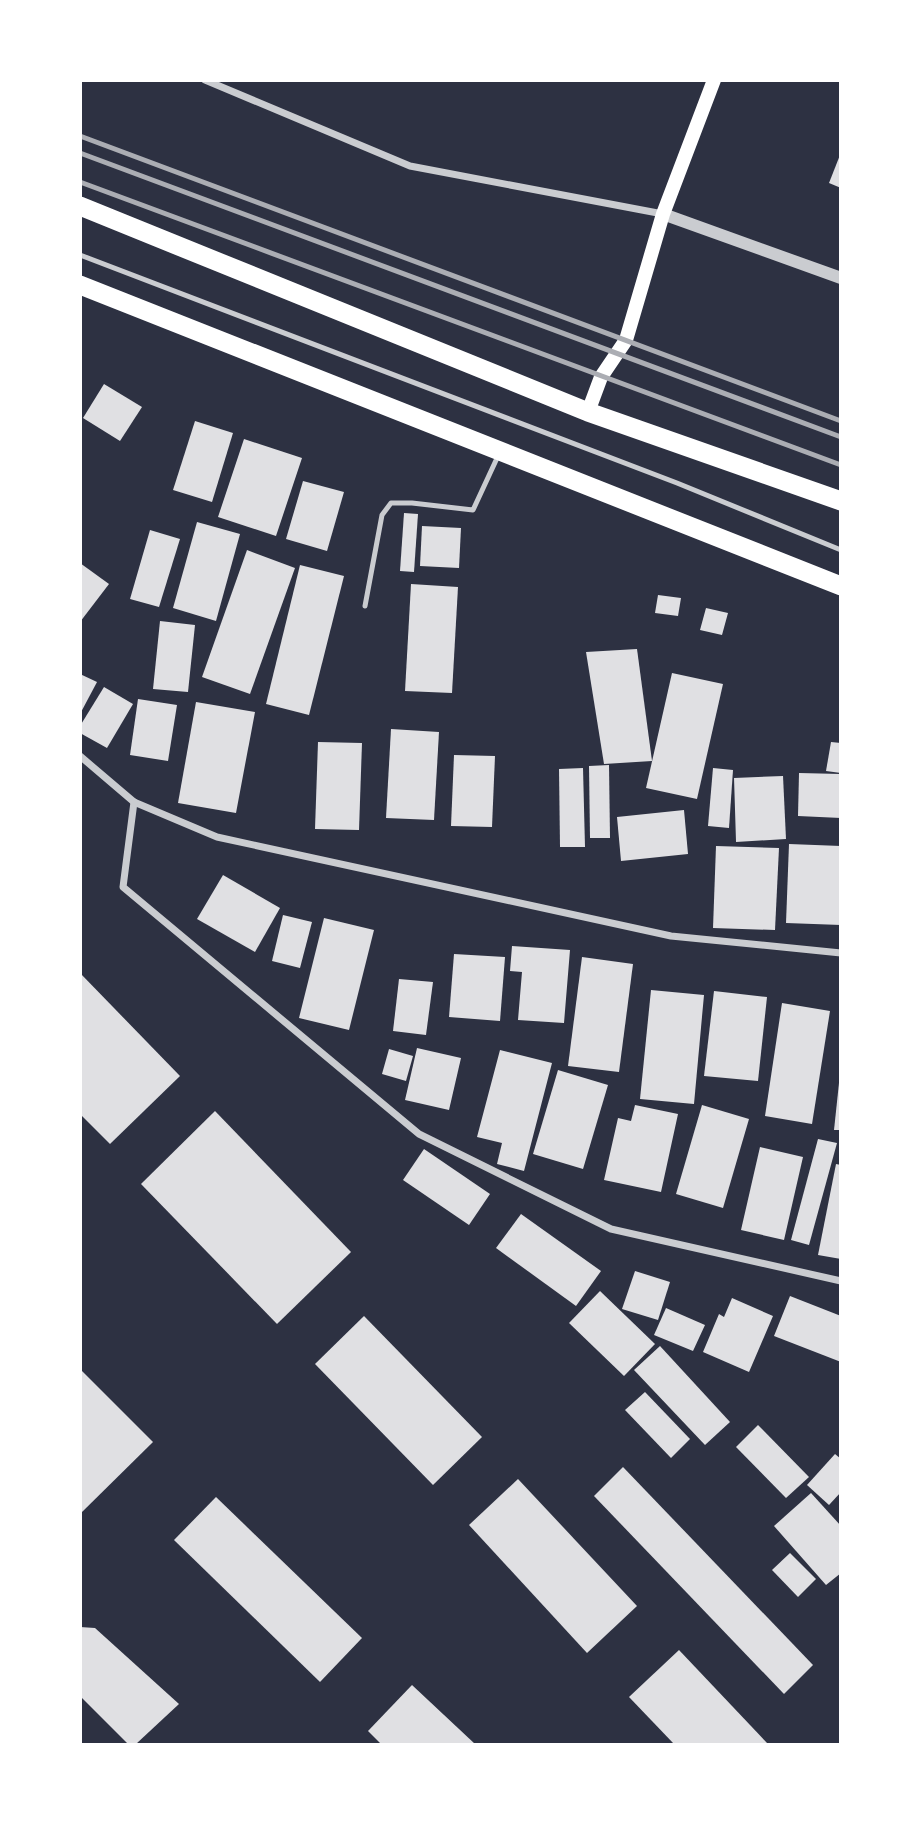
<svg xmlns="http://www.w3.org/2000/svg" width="921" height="1825" viewBox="0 0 921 1825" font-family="'Roboto Condensed',sans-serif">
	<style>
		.building { fill: #e0e0e3 }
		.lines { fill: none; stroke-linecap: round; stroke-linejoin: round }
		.service { stroke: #caccd0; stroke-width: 5 }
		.minor { stroke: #caccd0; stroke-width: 7 }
		.tertiary { stroke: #caccd0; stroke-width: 12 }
		.secondary { stroke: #fff; stroke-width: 14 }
		.trunk { stroke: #fff; stroke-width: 19 }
		.rail { stroke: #abadb3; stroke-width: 5 }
	</style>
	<rect width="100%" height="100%" fill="#2d3142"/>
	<!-- building -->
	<g class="building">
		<path d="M840 155H841V188L829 183Z"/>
		<path d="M104 384 142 407 120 441 83 418Z"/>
		<path d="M195 421 233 433 212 502 173 490Z"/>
		<path d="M244 439 302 458 276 536 218 517Z"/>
		<path d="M303 481 344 492 327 551 286 539Z"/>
		<path d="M404 513 418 514 414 572 400 571Z"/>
		<path d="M197 522 240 534 216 621 173 608Z"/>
		<path d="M422 526 461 528 459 568 420 566Z"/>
		<path d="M150 530 180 539 159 607 130 599Z"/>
		<path d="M247 550 295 568 250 694 202 677Z"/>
		<path d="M80 563 109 584 80 622Z"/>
		<path d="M300 565 344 576 309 715 266 704Z"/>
		<path d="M411 584 458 587 452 693 405 691Z"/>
		<path d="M658 595 681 598 678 616 655 613Z"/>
		<path d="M706 608 728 613 722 635 700 630Z"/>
		<path d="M160 621 195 625 188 692 153 689Z"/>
		<path d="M637 649 652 761 604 764 586 652Z"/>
		<path d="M672 673 723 684 697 799 646 788Z"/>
		<path d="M80 674 97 682 80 714Z"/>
		<path d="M104 687 133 704 107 748 80 733V726Z"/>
		<path d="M138 699 177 705 168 761 130 755Z"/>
		<path d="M196 702 255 712 236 813 178 803Z"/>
		<path d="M391 729 439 732 434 820 386 818Z"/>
		<path d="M318 742 362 743 359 830 315 829Z"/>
		<path d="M831 742 841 743V773L826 771Z"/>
		<path d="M454 755 495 756 492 827 451 826Z"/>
		<path d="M609 765 610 838H590L589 766Z"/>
		<path d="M583 768 585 847H560L559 769Z"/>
		<path d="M713 768 733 770 729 828 708 826Z"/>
		<path d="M799 773 841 774V818L798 816Z"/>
		<path d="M783 776 786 839 736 842 734 778Z"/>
		<path d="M684 810 688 854 621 861 617 817Z"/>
		<path d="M789 844 841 846V925L786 923Z"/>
		<path d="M716 846 779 848 775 930 713 928Z"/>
		<path d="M223 875 280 908 255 952 197 919Z"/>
		<path d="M283 915 312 922 300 968 272 961Z"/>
		<path d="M324 918 374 930 349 1030 299 1018Z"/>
		<path d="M512 946 570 950 564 1023 518 1020 522 972 510 971Z"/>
		<path d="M454 954 505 957 500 1021 449 1017Z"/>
		<path d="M582 957 633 964 619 1072 568 1066Z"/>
		<path d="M80 973 180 1076 110 1144 80 1114Z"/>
		<path d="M399 979 433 982 426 1035 393 1031Z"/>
		<path d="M651 990 704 995 694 1104 640 1099Z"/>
		<path d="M714 991 767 997 758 1081 704 1076Z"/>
		<path d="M782 1003 830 1011 812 1124 765 1116Z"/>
		<path d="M417 1048 461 1058 449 1110 405 1100Z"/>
		<path d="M389 1049 413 1056 406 1081 382 1074Z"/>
		<path d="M500 1050 552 1063 524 1171 497 1164 502 1143 477 1137Z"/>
		<path d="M558 1070 608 1085 583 1169 533 1154Z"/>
		<path d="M839 1083 841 1084V1130H834Z"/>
		<path d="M635 1105 678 1114 661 1192 604 1180 618 1118 631 1121Z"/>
		<path d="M702 1105 749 1119 723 1208 676 1194Z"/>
		<path d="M215 1111 351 1252 277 1324 141 1184Z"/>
		<path d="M818 1139 837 1143 809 1245 791 1240Z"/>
		<path d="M760 1147 803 1157 784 1240 741 1230Z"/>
		<path d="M424 1149 490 1194 469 1225 403 1180Z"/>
		<path d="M836 1164 841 1165V1259L818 1255Z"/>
		<path d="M521 1214 601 1271 576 1306 496 1248Z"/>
		<path d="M635 1271 670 1282 658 1320 622 1309Z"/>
		<path d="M600 1291 655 1344 624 1376 569 1323Z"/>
		<path d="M790 1296 841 1316V1362L774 1336Z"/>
		<path d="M732 1298 773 1316 749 1372 703 1352 719 1314 724 1317Z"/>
		<path d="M666 1308 705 1325 693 1351 654 1335Z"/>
		<path d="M364 1316 482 1437 433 1485 315 1364Z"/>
		<path d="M660 1346 730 1422 705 1445 634 1370Z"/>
		<path d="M80 1369 153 1442 80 1514Z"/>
		<path d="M645 1392 690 1439 671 1458 625 1410Z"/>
		<path d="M758 1425 809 1477 786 1498 736 1447Z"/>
		<path d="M835 1454 841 1459V1492L829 1505 807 1485Z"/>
		<path d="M623 1467 813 1665 784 1694 594 1496Z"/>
		<path d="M518 1479 637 1606 587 1653 469 1525Z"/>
		<path d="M811 1493 841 1526V1573L826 1585 774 1526Z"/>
		<path d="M216 1497 362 1638 320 1682 174 1540Z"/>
		<path d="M790 1553 816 1579 798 1597 772 1570Z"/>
		<path d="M80 1627 95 1628 179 1704 136 1744H128L80 1696Z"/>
		<path d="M679 1650 768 1744H674L629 1697Z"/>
		<path d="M412 1685 475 1744H381L368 1731Z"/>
	</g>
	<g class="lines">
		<!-- service -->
		<g class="service">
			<path d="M80 255 677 483 841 550"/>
			<path d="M365 606 382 515 391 503H412L473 510 498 456"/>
		</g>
		<!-- minor -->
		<g class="minor">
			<path d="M205 80 410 166 663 214"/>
			<path d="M80 756 134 802 217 837 671 936 841 953"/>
			<path d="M134 802 123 887 419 1134 611 1229 841 1281"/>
		</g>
		<!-- tertiary -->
		<path class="tertiary" d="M663 214 841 278"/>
		<!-- secondary -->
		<path class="secondary" d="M588 412 601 377 626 340 663 214 714 80"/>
		<!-- trunk -->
		<g class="trunk">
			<path d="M80 206 588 412 841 501"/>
			<path d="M80 285 841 586"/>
		</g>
		<!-- rail -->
		<g class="rail">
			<path d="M80 136 841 421"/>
			<path d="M80 153 841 437"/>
			<path d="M80 182 841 465"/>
		</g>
	</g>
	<!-- border -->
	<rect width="921" height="1825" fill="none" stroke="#ffffff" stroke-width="164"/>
</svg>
